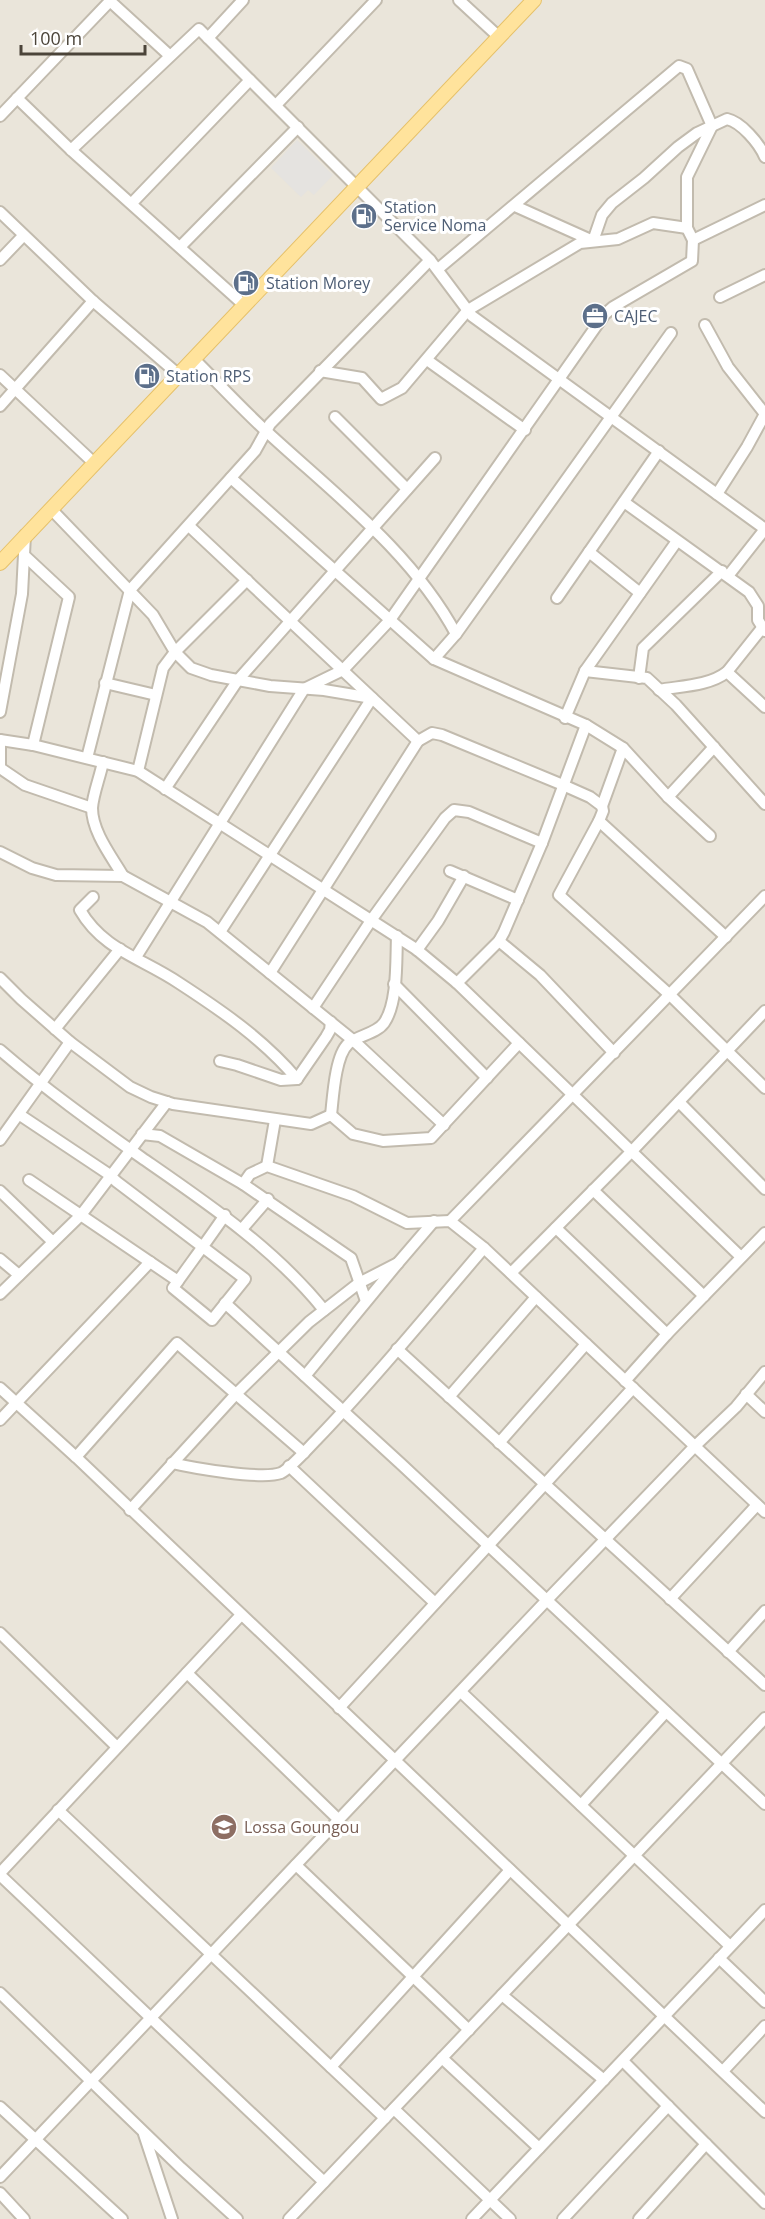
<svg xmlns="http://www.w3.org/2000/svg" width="765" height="2219" viewBox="0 0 765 2219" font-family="'Open Sans',sans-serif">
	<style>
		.residential { fill: #eae5da }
		.parking { fill: #e5e3e0 }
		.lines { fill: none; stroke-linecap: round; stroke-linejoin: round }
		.minor-casing { stroke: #c2bbae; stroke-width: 14 }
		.major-casing { stroke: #e6c16a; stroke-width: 16 }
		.minor { stroke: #fff; stroke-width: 10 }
		.major { stroke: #ffe39c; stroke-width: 14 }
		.labels { text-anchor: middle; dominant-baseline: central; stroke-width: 6; stroke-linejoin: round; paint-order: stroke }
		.service-label { font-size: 16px; fill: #4e5e75; stroke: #fff; text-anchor: start }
		.education-label { font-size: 16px; fill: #785e54; stroke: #fff; text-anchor: start }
	</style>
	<rect width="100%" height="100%" fill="#f6f3ec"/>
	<!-- residential -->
	<rect class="residential" x="0" y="0" width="765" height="2219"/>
	<!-- parking -->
	<path class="parking" d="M297 140 333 175 314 195 308 190 301 197 271 168Z"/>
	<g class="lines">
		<defs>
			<g id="minor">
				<path d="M459 0 499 37"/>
				<path d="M110 1 169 55"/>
				<path d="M208 38 243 0"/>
				<path d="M17 98 71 150 244 305"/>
				<path d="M276 105 376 0"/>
				<path d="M0 116 111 0"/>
				<path d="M71 150 199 29 430 260 472 316 765 529"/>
				<path d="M132 203 250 80"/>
				<path d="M515 206 593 241 602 215 612 203 644 178 678 147 697 133 727 119C741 122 759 143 765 157"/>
				<path d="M0 212 93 301 179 375"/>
				<path d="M693 240 765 205"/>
				<path d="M180 247 298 127"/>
				<path d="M0 260 23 236"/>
				<path d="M720 297 765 275"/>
				<path d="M705 325 728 367 765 414"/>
				<path d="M194 359C218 383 241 408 266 431 333 493 412 552 456 634"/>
				<path d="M427 360 525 430"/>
				<path d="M320 371 362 378 381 399 402 388 468 310 580 243 618 239 653 223 687 228"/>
				<path d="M0 375 94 463"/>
				<path d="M0 406 93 301"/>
				<path d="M335 417 407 489"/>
				<path d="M231 478 434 659 586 725 623 748 668 797 710 836"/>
				<path d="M717 494 747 447 765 414"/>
				<path d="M624 502 749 592 758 606V620L765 631"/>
				<path d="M51 509 153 615 175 652 191 668 211 675 270 686 324 690 372 698 220 932"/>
				<path d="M189 526 418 741"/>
				<path d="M589 552 640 593"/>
				<path d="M25 556 69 597 33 745"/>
				<path d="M728 576 765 529"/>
				<path d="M557 598 659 451"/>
				<path d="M434 659 456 634 671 333"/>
				<path d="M585 671 647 678 676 705 765 804"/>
				<path d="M727 672 765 707"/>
				<path d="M639 678 643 648 722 571"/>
				<path d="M105 683 156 695"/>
				<path d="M659 690C681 686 709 686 727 672L762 628"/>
				<path d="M0 712 22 594 25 535"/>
				<path d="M565 718 585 671 677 541"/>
				<path d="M0 740 33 745 138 771 416 949 457 983 741 1257"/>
				<path d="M0 740V768"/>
				<path d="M87 758 130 590 255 451 270 424 430 260"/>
				<path d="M103 762C100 777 93 794 92 808 92 832 112 857 123 876"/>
				<path d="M0 768 25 785 92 808"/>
				<path d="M138 771 163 668 175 652 247 580"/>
				<path d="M165 789 238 680 435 458"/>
				<path d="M668 797 714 747"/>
				<path d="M602 806 623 748"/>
				<path d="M599 821 726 937"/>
				<path d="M0 852 32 868 56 875 123 876 207 922 354 1041 444 1125"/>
				<path d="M450 871 518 900"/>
				<path d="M93 897 80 910C103 950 142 958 179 983 222 1011 263 1039 297 1079"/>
				<path d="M499 941 540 975 614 1053"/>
				<path d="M417 950 438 921 464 876"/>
				<path d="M136 957 304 689 343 670 390 620 604 315 613 307 692 261 693 240 687 228V177L712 126 687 69 679 66 438 269"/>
				<path d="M270 973 418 741 432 733 442 735 563 785 590 797 602 806 603 811 599 821 559 895 670 995 765 1088"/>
				<path d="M0 978 21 999 70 1042 130 1087 151 1097 173 1104 311 1124 331 1115 353 1134 383 1141 431 1138 519 1043"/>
				<path d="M457 983 499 941 504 932 542 843 586 725"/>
				<path d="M394 984 487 1078"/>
				<path d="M313 1008 372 919 445 818 454 810 469 812 542 843"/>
				<path d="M55 1029 120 949"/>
				<path d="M0 1050C45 1089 94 1124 142 1158 207 1203 274 1248 324 1310"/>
				<path d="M220 1061 237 1065 281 1080 297 1079"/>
				<path d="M297 1079 326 1037 330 1030 331 1022"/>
				<path d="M679 1102 765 1189"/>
				<path d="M20 1115 107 1173 117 1182 245 1279 212 1320 173 1288C190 1264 208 1240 225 1215"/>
				<path d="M331 1115C333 1098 335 1056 348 1044 358 1035 376 1034 384 1023 398 1003 396 961 397 936"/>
				<path d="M142 1134 160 1136 243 1184 351 1258 366 1301"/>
				<path d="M0 1140 70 1042"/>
				<path d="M267 1166 275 1120"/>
				<path d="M29 1180 178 1281"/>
				<path d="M243 1184 250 1174 267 1166 353 1196 407 1223 450 1221 484 1248 765 1512"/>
				<path d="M593 1190 704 1296"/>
				<path d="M0 1191 53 1242"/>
				<path d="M450 1221 765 896"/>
				<path d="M556 1228 667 1334"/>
				<path d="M242 1229 268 1199"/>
				<path d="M0 1259 19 1275"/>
				<path d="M511 1273 632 1151 765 1011"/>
				<path d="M0 1294 81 1215 167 1102"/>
				<path d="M225 1303 400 1463 765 1804"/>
				<path d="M397 1349 765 1685"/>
				<path d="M305 1376 398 1263 434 1221"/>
				<path d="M625 1381 667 1334 765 1233"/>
				<path d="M0 1388 76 1457 765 2112"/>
				<path d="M746 1394 765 1412"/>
				<path d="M449 1397 536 1297"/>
				<path d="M0 1420 150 1262"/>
				<path d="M499 1443 586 1344"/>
				<path d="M76 1457 177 1343 304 1453"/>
				<path d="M172 1463C193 1468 262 1480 281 1473 290 1469 310 1446 318 1438 376 1378 429 1312 484 1248"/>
				<path d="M289 1466 435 1603"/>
				<path d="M130 1510 236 1394 309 1322 359 1283 398 1263"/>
				<path d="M670 1599 757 1505"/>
				<path d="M0 1633 117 1747"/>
				<path d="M728 1652 765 1611"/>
				<path d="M187 1673 339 1820"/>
				<path d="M461 1692 730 1946"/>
				<path d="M339 1708 633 1388"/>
				<path d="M581 1805 666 1712"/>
				<path d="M58 1810 385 2118"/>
				<path d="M296 1865 469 2030"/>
				<path d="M0 1873 241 1615"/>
				<path d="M0 1875 324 2182"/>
				<path d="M719 1958 765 2002"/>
				<path d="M0 1993 181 2168 237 2219"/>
				<path d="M502 1995 604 2080"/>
				<path d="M442 2058 539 2148"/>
				<path d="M623 2061 765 2203"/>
				<path d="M331 2067 510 1870"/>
				<path d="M723 2071 765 2026"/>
				<path d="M0 2107 122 2219"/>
				<path d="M394 2109 510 2219"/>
				<path d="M144 2134 172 2219"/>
				<path d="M0 2177 546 1601 695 1446 736 1407 765 1372"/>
				<path d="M0 2193 24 2219"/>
				<path d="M289 2219 765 1718"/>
				<path d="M472 2219 765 1910"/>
				<path d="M563 2219 668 2106"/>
				<path d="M639 2219 706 2144"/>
			</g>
			<path id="major" d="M0 563 534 0"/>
		</defs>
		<!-- minor casing -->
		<use href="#minor" class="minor-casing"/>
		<!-- major casing -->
		<use href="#major" class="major-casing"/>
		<!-- minor -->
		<use href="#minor" class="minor"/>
		<!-- major -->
		<use href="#major" class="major"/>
	</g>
	<!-- icons -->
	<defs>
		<symbol id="fuel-disc" viewBox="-11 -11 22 22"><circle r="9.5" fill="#5c6f8a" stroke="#fff"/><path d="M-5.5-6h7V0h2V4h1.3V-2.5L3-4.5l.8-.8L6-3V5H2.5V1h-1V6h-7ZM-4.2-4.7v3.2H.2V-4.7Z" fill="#fff"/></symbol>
		<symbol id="office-disc" viewBox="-11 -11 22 22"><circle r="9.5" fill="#5c6f8a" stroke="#fff"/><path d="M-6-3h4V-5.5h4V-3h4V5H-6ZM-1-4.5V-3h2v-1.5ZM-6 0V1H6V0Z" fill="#fff"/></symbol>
		<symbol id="school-disc" viewBox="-11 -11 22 22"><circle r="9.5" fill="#8d6e63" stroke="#fff"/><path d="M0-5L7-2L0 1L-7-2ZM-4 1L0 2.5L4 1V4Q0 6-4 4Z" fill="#fff"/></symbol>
	</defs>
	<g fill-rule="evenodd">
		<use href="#fuel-disc" x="349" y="201" width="30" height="30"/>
		<use href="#fuel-disc" x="231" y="268" width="30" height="30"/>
		<use href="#office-disc" x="580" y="301" width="30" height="30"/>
		<use href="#fuel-disc" x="132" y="361" width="30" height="30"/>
		<use href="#school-disc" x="209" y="1812" width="30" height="30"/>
	</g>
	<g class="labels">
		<!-- service labels -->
		<g class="service-label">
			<text x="384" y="207">Station<tspan x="384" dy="18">Service Noma</tspan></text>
			<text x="266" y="283">Station Morey</text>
			<text x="614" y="316">CAJEC</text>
			<text x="166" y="376">Station RPS</text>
		</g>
		<!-- education labels -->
		<g class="education-label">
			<text x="244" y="1827">Lossa Goungou</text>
		</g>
	</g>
	<!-- scale -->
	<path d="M21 45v9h124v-9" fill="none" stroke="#4b4439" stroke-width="3"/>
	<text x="30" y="45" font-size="18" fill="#4b4439" stroke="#ffffff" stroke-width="4.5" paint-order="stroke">100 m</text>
</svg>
